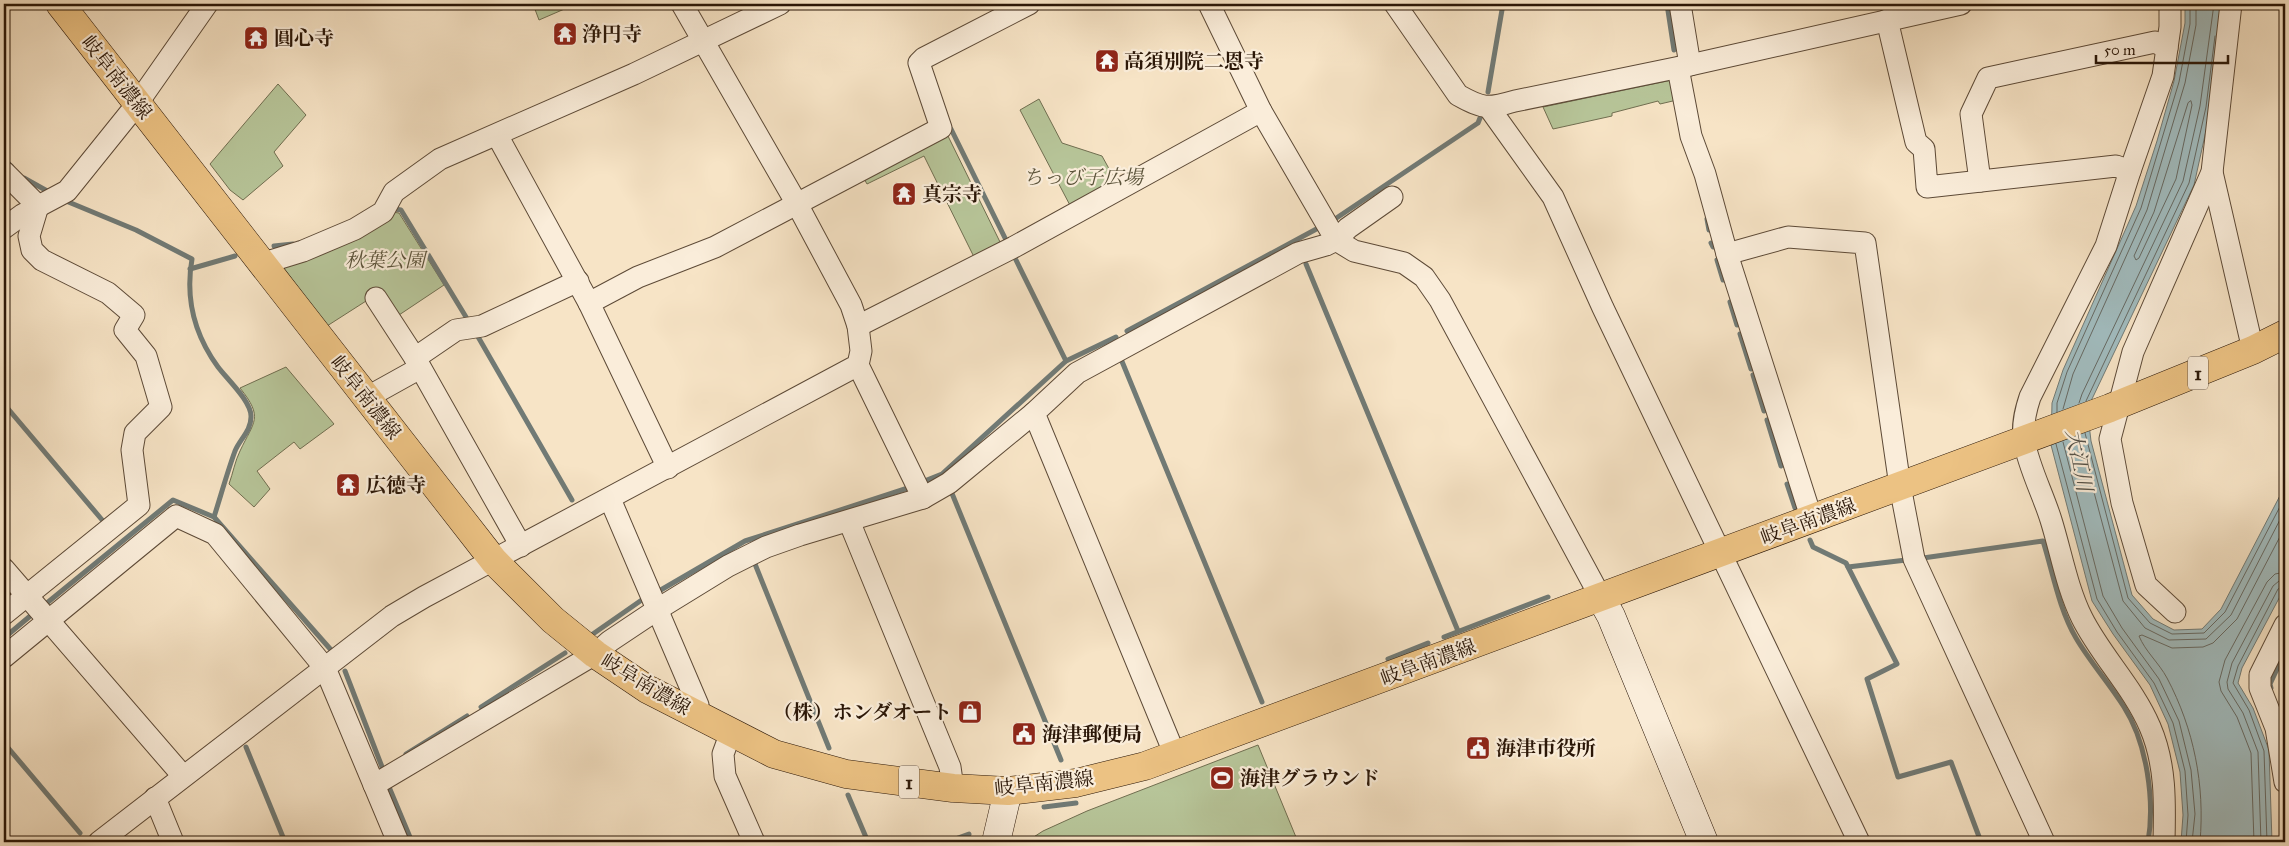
<svg xmlns="http://www.w3.org/2000/svg" width="2289" height="846" viewBox="0 0 2289 846" font-family="'IM FELL Great Primer','Noto Serif JP',serif">
	<style>
		.green { fill: #b7c599; stroke: #706e50 }
		.water { fill: #a1bcbf; stroke: #717a75 }
		.lines { fill: none; stroke-linecap: round; stroke-linejoin: round }
		.shore { stroke: #666963; stroke-width: 1 }
		.stream { stroke: #717a75; stroke-width: 5 }
		.street-casing { stroke: #5d4a37; stroke-width: 23 }
		.secondary-casing { stroke: #2a1607; stroke-width: 29 }
		.primary-casing { stroke: #2a1607; stroke-width: 29 }
		.street { stroke: #faedda; stroke-width: 21 }
		.secondary { stroke: #faedda; stroke-width: 28 }
		.primary { stroke: #ecc283; stroke-width: 28 }
		.labels { text-anchor: middle; dominant-baseline: central; stroke-width: 4.5; stroke-linejoin: round; paint-order: stroke }
		.shield { fill: #faedda; stroke: #685646; stroke-width: 1 }
		.shield-label { font-size: 19px; font-weight: bold; fill: #2a1607 }
		.poi-label { font-size: 20px; font-weight: bold; fill: #2a1607; stroke: #faedda; text-anchor: start }
		.street-label { font-size: 20px; fill: #2a1607; stroke: #faedda }
		.park-label { font-size: 20px; font-style: italic; fill: #5b533a; stroke: #faedda }
		.water-label { font-size: 21px; font-style: italic; fill: #545047; stroke: #faedda }
	</style>
	<rect width="100%" height="100%" fill="#f7e4c6"/>
	<filter id="stains"><feTurbulence type="fractalNoise" baseFrequency=".004" numOctaves="4"/><feColorMatrix values="0 0 0 0 .2 0 0 0 0 .09 0 0 0 0 .02 0 0 0 .5 -.17"/></filter>
	<radialGradient id="worn" r=".72"><stop offset=".6" stop-color="#630" stop-opacity="0"/><stop offset="1" stop-color="#630" stop-opacity=".3"/></radialGradient>
	<!-- green -->
	<g class="green">
		<path d="M533 4H576L539 20Z"/>
		<path d="M1672 80 1677 100 1660 104 1658 101 1612 113V116L1553 129 1543 107Z"/>
		<path d="M278 84 306 115 274 152 283 166 243 200 230 190 210 164Z"/>
		<path d="M1039 99 1062 143 1102 156 1118 185 1073 211 1020 110Z"/>
		<path d="M947 134 1001 244 974 257 924 156 867 184 862 175Z"/>
		<path d="M392 212 399 213 444 285 393 319 377 294 327 326 283 267Z"/>
		<path d="M286 367 334 424 300 449 294 442 257 471 270 489 254 507 229 484C233 473 235 461 240 451 254 421 264 418 240 388Z"/>
		<path d="M1258 745 1298 842H1026L1043 831 1087 811Z"/>
	</g>
	<!-- water -->
	<path class="water" d="M2185 4H2225L2211 108 2194 185 2092 399 2088 416 2091 441 2132 595 2153 619 2174 630 2202 629 2221 609 2285 486V587L2242 668 2238 683 2253 708 2269 750 2272 842H2181L2183 815 2180 772 2168 724 2150 685 2113 634 2092 601 2051 445 2052 403 2063 370 2136 206 2157 141 2174 81 2185 23Z"/>
	<g class="lines">
		<!-- shore -->
		<g class="shore">
			<path d="M2191 101 2192 105 2176 179 2139 258 2136 260 2134 256 2154 212 2188 103Z"/>
			<path d="M2086 401 2189 183 2206 107 2215 36"/>
			<path d="M2079 403 2082 394 2183 181 2200 106 2214 4"/>
			<path d="M2063 409 2073 374 2147 210 2185 83 2196 25V4"/>
			<path d="M2057 412V403L2067 372 2141 208 2179 82 2190 24V4"/>
			<path d="M2085 433 2128 598 2150 623 2172 634 2204 633 2225 612 2285 497"/>
			<path d="M2079 436 2123 601 2145 628 2169 640 2206 639 2231 615 2285 510"/>
			<path d="M2063 442 2103 596 2122 628 2159 679 2179 721 2191 770 2195 814 2192 842"/>
			<path d="M2056 444 2097 599 2117 632 2154 683 2173 723 2185 771 2188 815 2186 842"/>
			<path d="M2200 842C2205 785 2194 729 2167 678 2159 663 2145 651 2139 636L2142 635 2172 648 2203 647 2213 643 2237 619 2285 527"/>
			<path d="M2254 842 2251 753 2237 717 2221 691 2219 682 2225 660 2267 582 2275 574 2285 572"/>
			<path d="M2261 842 2258 752 2243 713 2228 689 2227 682 2232 663 2273 586 2279 581 2285 579"/>
			<path d="M2267 842 2264 751 2249 710 2233 683 2238 666 2278 589 2285 586"/>
		</g>
		<!-- stream -->
		<g class="stream">
			<path d="M1582 4H1588"/>
			<path d="M1667 4 1674 50"/>
			<path d="M1034 9 1045 4"/>
			<path d="M1488 92 1503 4"/>
			<path d="M951 129 1006 240"/>
			<path d="M4 159 12 167"/>
			<path d="M24 178 49 192"/>
			<path d="M66 201 136 230 192 259C185 299 194 334 218 367 227 379 252 402 251 417 251 431 240 439 235 451 227 473 221 495 214 517"/>
			<path d="M395 209 401 210 466 317"/>
			<path d="M1707 219 1709 230"/>
			<path d="M1332 221 1478 123 1480 118"/>
			<path d="M1711 243 1713 247"/>
			<path d="M274 246 293 244"/>
			<path d="M1016 260 1066 361"/>
			<path d="M1717 260 1723 280"/>
			<path d="M1306 264 1458 631"/>
			<path d="M190 269 235 256"/>
			<path d="M1730 302 1737 325"/>
			<path d="M1127 331 1322 226"/>
			<path d="M1740 334 1751 369"/>
			<path d="M477 335 572 500"/>
			<path d="M1121 359 1262 702"/>
			<path d="M1753 375 1764 411"/>
			<path d="M4 404 103 521"/>
			<path d="M1767 420 1781 466"/>
			<path d="M922 482 942 474 1066 361 1116 337"/>
			<path d="M1787 484 1795 508"/>
			<path d="M951 491 1061 760"/>
			<path d="M1810 540 1813 547 1846 563 1897 664 1867 679 1898 777 1951 762 1981 842"/>
			<path d="M1923 558 2043 541C2053 573 2059 609 2076 638 2090 662 2109 683 2124 707 2147 743 2155 801 2148 842"/>
			<path d="M753 559 829 748"/>
			<path d="M1848 567 1906 560"/>
			<path d="M659 591 745 541 908 488"/>
			<path d="M42 607 173 500 214 517 332 651"/>
			<path d="M590 636 646 597"/>
			<path d="M1444 637 1548 597"/>
			<path d="M4 638 35 612"/>
			<path d="M1388 659 1428 643"/>
			<path d="M345 671 384 772"/>
			<path d="M2271 688 2270 684 2285 652"/>
			<path d="M481 707 565 653"/>
			<path d="M4 743 80 833"/>
			<path d="M246 747 285 842"/>
			<path d="M406 754 467 716"/>
			<path d="M389 787 412 842"/>
			<path d="M848 795 868 842"/>
			<path d="M1044 807 1076 803"/>
			<path d="M947 842 969 834"/>
		</g>
		<defs>
			<g id="street">
				<path d="M1209 4 1261 111 1336 240 1354 251 1404 263 1424 277 1440 300 1601 598"/>
				<path d="M1395 4 1458 95C1483 109 1487 109 1515 101L1690 65 1961 4"/>
				<path d="M1680 4 1690 65"/>
				<path d="M1887 20 1916 142 1924 149 1927 187 2116 166 2130 171 2163 76 2170 27V4"/>
				<path d="M1678 68 1691 136 1705 174 1727 254 1812 520"/>
				<path d="M1490 109 1553 197 1603 308 1859 842"/>
				<path d="M497 135 589 303 668 468"/>
				<path d="M2130 171 2106 246 2030 397C2025 412 2022 425 2024 441 2029 468 2043 494 2051 520 2061 552 2067 588 2082 618 2101 656 2133 687 2150 727 2166 764 2165 803 2164 842"/>
				<path d="M4 172 38 206 29 236 32 250 42 260 108 293 134 315 125 330 146 356 161 407 135 433 132 450 139 505 4 614"/>
				<path d="M2212 172 2253 350"/>
				<path d="M1980 181 1971 114 1988 78 2155 42 2167 48"/>
				<path d="M4 228 22 215 67 191 137 104 207 4"/>
				<path d="M1727 254 1788 237 1865 243 1900 486 1914 559 2044 842"/>
				<path d="M264 263 303 251 355 229 383 212 394 192 440 159 634 74 780 4"/>
				<path d="M376 298 415 358 521 546"/>
				<path d="M589 303 638 277 715 247 941 128 919 63 924 58 1029 4"/>
				<path d="M858 326 1014 247 1261 111"/>
				<path d="M415 358 456 330 482 326 578 281"/>
				<path d="M858 365 923 498"/>
				<path d="M366 398 420 368"/>
				<path d="M610 499 698 705 697 715"/>
				<path d="M849 521 950 767 953 788"/>
				<path d="M4 569 183 776"/>
				<path d="M2175 612 2146 585 2122 503 2110 439 2133 352 2212 172 2231 4"/>
				<path d="M2285 625 2260 675V688L2276 728 2285 782"/>
				<path d="M4 657 176 516 215 534 325 668 398 842"/>
				<path d="M731 732 723 754 725 776 754 842"/>
				<path d="M1175 755 1034 413 1077 373 1298 253 1326 245 1336 240 1348 228 1392 197"/>
				<path d="M374 785 595 654 610 641 658 609 728 566 766 547 800 535 923 498 949 483 1034 413"/>
				<path d="M155 798 173 842"/>
				<path d="M99 842 392 616 424 597 858 365 861 351 858 326 851 305 797 204 682 4"/>
			</g>
			<g id="secondary">
				<path d="M1601 598 1611 616 1704 842"/>
				<path d="M996 842 1008 791"/>
			</g>
			<path id="primary" d="M60 4 494 561 553 620 595 654 647 689 774 754 846 774 953 788 1008 791 1076 783 1145 766 2110 408 2253 350 2285 334"/>
		</defs>
		<!-- street casing -->
		<use href="#street" class="street-casing"/>
		<!-- secondary casing -->
		<use href="#secondary" class="secondary-casing"/>
		<!-- primary casing -->
		<use href="#primary" class="primary-casing"/>
		<!-- street -->
		<use href="#street" class="street"/>
		<!-- secondary -->
		<use href="#secondary" class="secondary"/>
		<!-- primary -->
		<use href="#primary" class="primary"/>
	</g>
	<!-- icons -->
	<defs>
		<symbol id="temple-square" viewBox="-11 -11 22 22"><rect x="-9" y="-9" width="18" height="18" rx="4" fill="#8f2418" stroke="#faedda"/><path d="M0-6L5-2H3V0L6.5 2.5H4V6H1.5V3h-3V6H-4V2.5H-6.5L-3 0V-2H-5Z" fill="#fff"/></symbol>
		<symbol id="shop-square" viewBox="-11 -11 22 22"><rect x="-9" y="-9" width="18" height="18" rx="4" fill="#8f2418" stroke="#faedda"/><path d="M-5-2.5h2.3a2.7 3.5 0 0 1 5.4 0H5L5.5 6h-11ZM-1.5-2.5h3a1.5 2.3 0 0 0-3 0Z" fill="#fff"/></symbol>
		<symbol id="civic-square" viewBox="-11 -11 22 22"><rect x="-9" y="-9" width="18" height="18" rx="4" fill="#8f2418" stroke="#faedda"/><path d="M-.6-6.5H3V-4.5H.6V-3L4-1V1h2V6H-6V1h2V-1L-.6-3ZM-1.2 2.5V6h2.4V2.5Z" fill="#fff"/></symbol>
		<symbol id="stadium-square" viewBox="-11 -11 22 22"><rect x="-9" y="-9" width="18" height="18" rx="4" fill="#8f2418" stroke="#faedda"/><path d="M0-5a6.5 5 0 1 0 0 10a6.5 5 0 1 0 0-10ZM-3.5-1.8h7v3.6h-7Z" fill="#fff"/></symbol>
	</defs>
	<g fill-rule="evenodd">
		<use href="#temple-square" x="551" y="20" width="28" height="28"/>
		<use href="#temple-square" x="242" y="24" width="28" height="28"/>
		<use href="#temple-square" x="1093" y="47" width="28" height="28"/>
		<use href="#temple-square" x="890" y="180" width="28" height="28"/>
		<use href="#temple-square" x="334" y="471" width="28" height="28"/>
		<use href="#shop-square" x="956" y="698" width="28" height="28"/>
		<use href="#civic-square" x="1010" y="720" width="28" height="28"/>
		<use href="#civic-square" x="1464" y="734" width="28" height="28"/>
		<use href="#stadium-square" x="1208" y="764" width="28" height="28"/>
	</g>
	<g class="labels">
		<!-- shield labels -->
		<g class="shield">
			<rect x="2188" y="356.5" width="20" height="33" rx="4"/>
			<rect x="899" y="765.5" width="20" height="33" rx="4"/>
		</g>
		<g class="shield-label">
			<text x="2198" y="373">1</text>
			<text x="909" y="782">1</text>
		</g>
		<!-- poi labels -->
		<g class="poi-label">
			<text x="582" y="34">浄円寺</text>
			<text x="274" y="38">圓心寺</text>
			<text x="1124" y="61">高須別院二恩寺</text>
			<text x="922" y="194">真宗寺</text>
			<text x="366" y="485">広徳寺</text>
			<text x="952" y="712" text-anchor="end">（株）ホンダオート</text>
			<text x="1042" y="734">海津郵便局</text>
			<text x="1496" y="748">海津市役所</text>
			<text x="1240" y="778">海津グラウンド</text>
		</g>
		<!-- street labels -->
		<g class="street-label">
			<text transform="translate(117 77) rotate(52)">岐阜南濃線</text>
			<text transform="translate(366 397) rotate(52)">岐阜南濃線</text>
			<text transform="translate(1808 521) rotate(-20)">岐阜南濃線</text>
			<text transform="translate(1428 662) rotate(-20)">岐阜南濃線</text>
			<text transform="translate(646 684) rotate(31)">岐阜南濃線</text>
			<text transform="translate(1044 783) rotate(-6)">岐阜南濃線</text>
		</g>
		<!-- park labels -->
		<g class="park-label">
			<text x="1083" y="177">ちっび子広場</text>
			<text x="385" y="260">秋葉公園</text>
		</g>
		<!-- water labels -->
		<g class="water-label">
			<text transform="translate(2079 460) rotate(79)">大江川</text>
		</g>
	</g>
	<!-- margin -->
	<rect width="2289" height="846" fill="none" stroke="#f7e4c6" stroke-width="20"/>
	<rect x="5" y="5" width="2279" height="836" fill="none" stroke="#2a1607" stroke-width="2.5"/>
	<rect x="10" y="10" width="2269" height="826" fill="none" stroke="#2a1607"/>
	<!-- scale -->
	<path d="M2096 55v8h132v-8" fill="none" stroke="#2a1607" stroke-width="2.5"/>
	<text x="2104" y="55" font-size="15" fill="#2a1607" stroke="#faedda" stroke-width="4" paint-order="stroke">50 m</text>
	<rect width="100%" height="100%" filter="url(#stains)"/>
	<rect width="100%" height="100%" fill="url(#worn)"/>
</svg>
